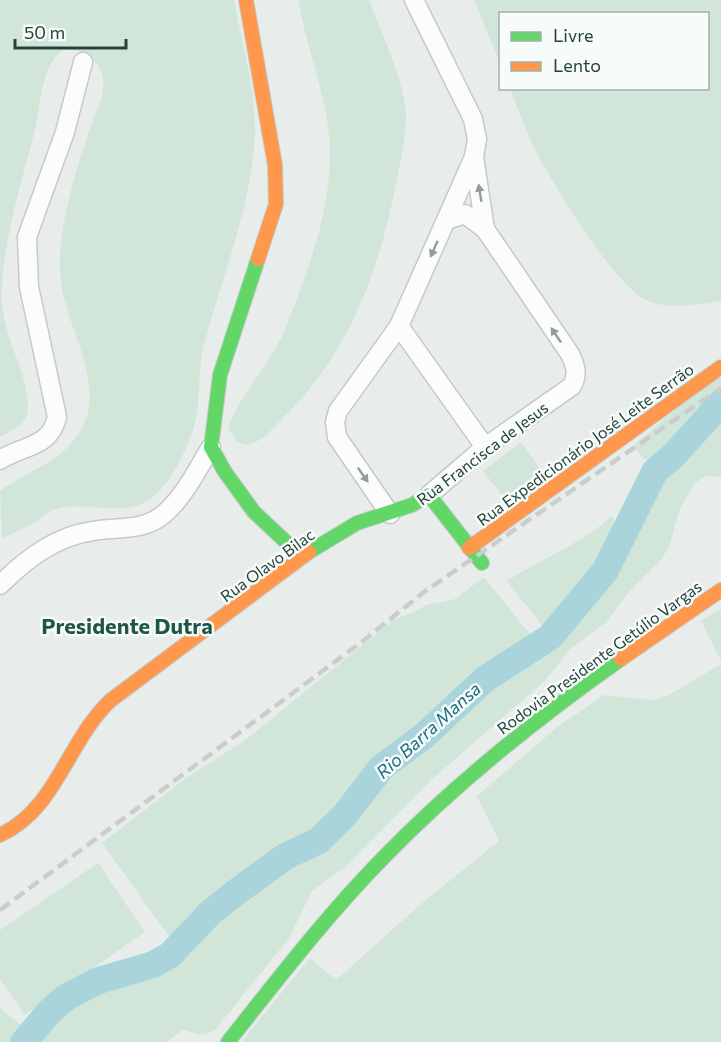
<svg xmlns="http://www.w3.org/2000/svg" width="721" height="1042" viewBox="0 0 721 1042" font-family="Commissioner,sans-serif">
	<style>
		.green { fill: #d1e6d8 }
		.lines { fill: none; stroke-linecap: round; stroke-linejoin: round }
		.river { stroke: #a9d4db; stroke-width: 27 }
		.street-casing { stroke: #c5cac8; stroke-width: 21 }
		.fast-casing { stroke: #c3cbc8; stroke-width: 16 }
		.slow-casing { stroke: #c3cbc8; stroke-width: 16 }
		.street { stroke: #fcfcfc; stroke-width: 18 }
		.fast { stroke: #63d668; stroke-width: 14 }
		.slow { stroke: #ff974d; stroke-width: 14 }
		.rail { stroke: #c9cdcc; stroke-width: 4.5; stroke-dasharray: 12 6; stroke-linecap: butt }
		.oneway { fill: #909f9b }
		.labels { text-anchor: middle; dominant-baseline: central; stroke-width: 5; stroke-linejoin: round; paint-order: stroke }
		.street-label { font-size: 16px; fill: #24423a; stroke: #f7fbf9 }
		.water-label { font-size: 18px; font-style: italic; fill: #1c6f80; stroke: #f7fbf9 }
		.district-label { font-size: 22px; font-weight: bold; fill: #1f5548; stroke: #f7fbf9 }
	</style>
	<rect width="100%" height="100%" fill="#e8edeb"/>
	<!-- green -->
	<g class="green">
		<path d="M0 0H234C242 43 256 90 255 134 252 206 222 276 204 345 197 373 202 403 193 430 185 453 170 485 150 499 120 520 85 498 53 510 45 514 38 521 30 525 21 530 11 534 2 538L0 491C28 470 64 462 82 428 106 382 66 327 61 282 54 227 83 148 102 96 103 87 105 79 101 71 95 57 74 44 60 52 41 69 41 105 35 129 22 183 0 247 2 303 4 340 29 373 28 409 27 424 11 431 0 437Z"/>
		<path d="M298 0H369C381 31 406 85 406 117 406 138 400 163 396 184 379 271 349 354 284 417 272 429 262 443 245 445L237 442 228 428C241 392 271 364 285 329 311 264 339 191 327 120 320 79 305 40 298 0Z"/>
		<path d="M474 0H721V301C699 304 670 310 648 301 614 287 550 179 532 144 524 126 517 107 510 89L708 88V14H500V63Z"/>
		<path d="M721 371V397L690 421 661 459 653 462 644 459 633 446Z"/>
		<path d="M721 412V477L705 476 695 483 680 508 669 547 660 561 629 592 606 622 569 650 546 680 432 779 344 868 312 891 289 938 215 1030 203 1035 183 1030 166 1042H34L67 1008 90 993 122 979H150L182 960 191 953 215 918 241 894 290 862 319 848 350 818 386 770 417 752 495 680 551 642 616 568 645 497 655 481 701 429Z"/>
		<path d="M521 442 541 470 505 499 483 471Z"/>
		<path d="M629 501 624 527 614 552 548 633 507 581C542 558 580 545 612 516L615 524Z"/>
		<path d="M484 577 534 639 493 662 358 780 312 836 285 848 204 911 173 942 102 843 186 778 244 741 393 620 414 612 426 605 455 599Z"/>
		<path d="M721 609V661L701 621Z"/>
		<path d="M721 664V1042H241L310 958 336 980 421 904 499 841 477 796 556 728 604 695 653 700 667 696Z"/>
		<path d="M98 863 145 932 25 1015 0 979V930Z"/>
		<path d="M0 1008 25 1028 14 1042H0Z"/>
	</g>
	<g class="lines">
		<!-- river -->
		<path class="river" d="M24 1042 49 1012 65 998 97 981 152 965 170 955 211 912 235 893 286 856 318 841 344 816 381 768 425 735 485 679 550 637 605 571 655 471 673 456 721 403"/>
		<defs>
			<g id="street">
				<path d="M414 0 473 119 477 139 474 157 485 229"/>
				<path d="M399 326 485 447"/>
				<path d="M0 460C23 445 50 448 57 417L29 287 27 237 65 132 83 62"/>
				<path d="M429 495 485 447 572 386C578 375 576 366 570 354L485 229 465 214 447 220"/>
				<path d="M390 514 337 437 335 422 338 411 399 326 474 157"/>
				<path d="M0 585C26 559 56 536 93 531 115 527 141 531 160 517 182 501 197 470 211 447"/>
			</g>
			<g id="fast">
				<path d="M258 259 220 375 211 447 225 472 254 512 302 557"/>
				<path d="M309 552 357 523 412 505 429 495 482 563"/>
				<path d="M228 1042C278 979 327 915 384 857 456 783 536 719 621 659"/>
			</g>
			<g id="slow">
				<path d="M246 0 275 165 276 204 258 259"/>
				<path d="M469 548 721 367"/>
				<path d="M621 659 721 590"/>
				<path d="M0 835C57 809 67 741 111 700L309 552"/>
			</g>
		</defs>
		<!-- street casing -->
		<use href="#street" class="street-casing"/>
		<!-- fast casing -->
		<use href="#fast" class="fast-casing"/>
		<!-- slow casing -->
		<use href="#slow" class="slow-casing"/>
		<!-- street -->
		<use href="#street" class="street"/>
		<!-- fast -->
		<use href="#fast" class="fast"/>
		<!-- slow -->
		<use href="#slow" class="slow"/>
		<!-- rail -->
		<path class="rail" d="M0 910 363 641 424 592 721 388"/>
	</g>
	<!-- one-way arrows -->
	<defs><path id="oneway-solid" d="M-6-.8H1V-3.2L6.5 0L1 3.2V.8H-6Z" transform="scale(1.5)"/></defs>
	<g class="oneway">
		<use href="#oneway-solid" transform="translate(480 193) rotate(-99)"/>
		<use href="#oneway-solid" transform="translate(434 249) rotate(114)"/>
		<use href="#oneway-solid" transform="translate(556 335) rotate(-124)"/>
		<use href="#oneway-solid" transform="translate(363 475) rotate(55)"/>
	</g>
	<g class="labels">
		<!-- street labels -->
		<g class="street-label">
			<text transform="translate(585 444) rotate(-36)">Rua Expedicionário José Leite Serrão</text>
			<text transform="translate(482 453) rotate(-37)">Rua Francisca de Jesus</text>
			<text transform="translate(267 565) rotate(-36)">Rua Olavo Bilac</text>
			<text transform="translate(599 657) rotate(-36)">Rodovia Presidente Getúlio Vargas</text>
		</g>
		<!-- water labels -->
		<g class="water-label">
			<text transform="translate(428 730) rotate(-42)">Rio Barra Mansa</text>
		</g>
		<!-- district labels -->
		<g class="district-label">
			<text x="127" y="625">Presidente Dutra</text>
		</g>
	</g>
	<!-- legend -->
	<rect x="499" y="12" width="210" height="78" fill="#f7fbf9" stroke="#a3b1ad" stroke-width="1.5"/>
	<rect x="511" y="32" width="30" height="9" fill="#63d668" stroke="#a3b1ad" stroke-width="1.5"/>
	<text x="553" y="42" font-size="18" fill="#24423a">Livre</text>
	<rect x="511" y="62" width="30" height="9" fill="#ff974d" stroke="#a3b1ad" stroke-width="1.5"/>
	<text x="553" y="72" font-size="18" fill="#24423a">Lento</text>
	<!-- scale -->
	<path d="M15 39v9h111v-9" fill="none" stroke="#24423a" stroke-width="3"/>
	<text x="24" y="39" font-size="18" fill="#24423a" stroke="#f7fbf9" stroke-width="4.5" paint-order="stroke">50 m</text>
</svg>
